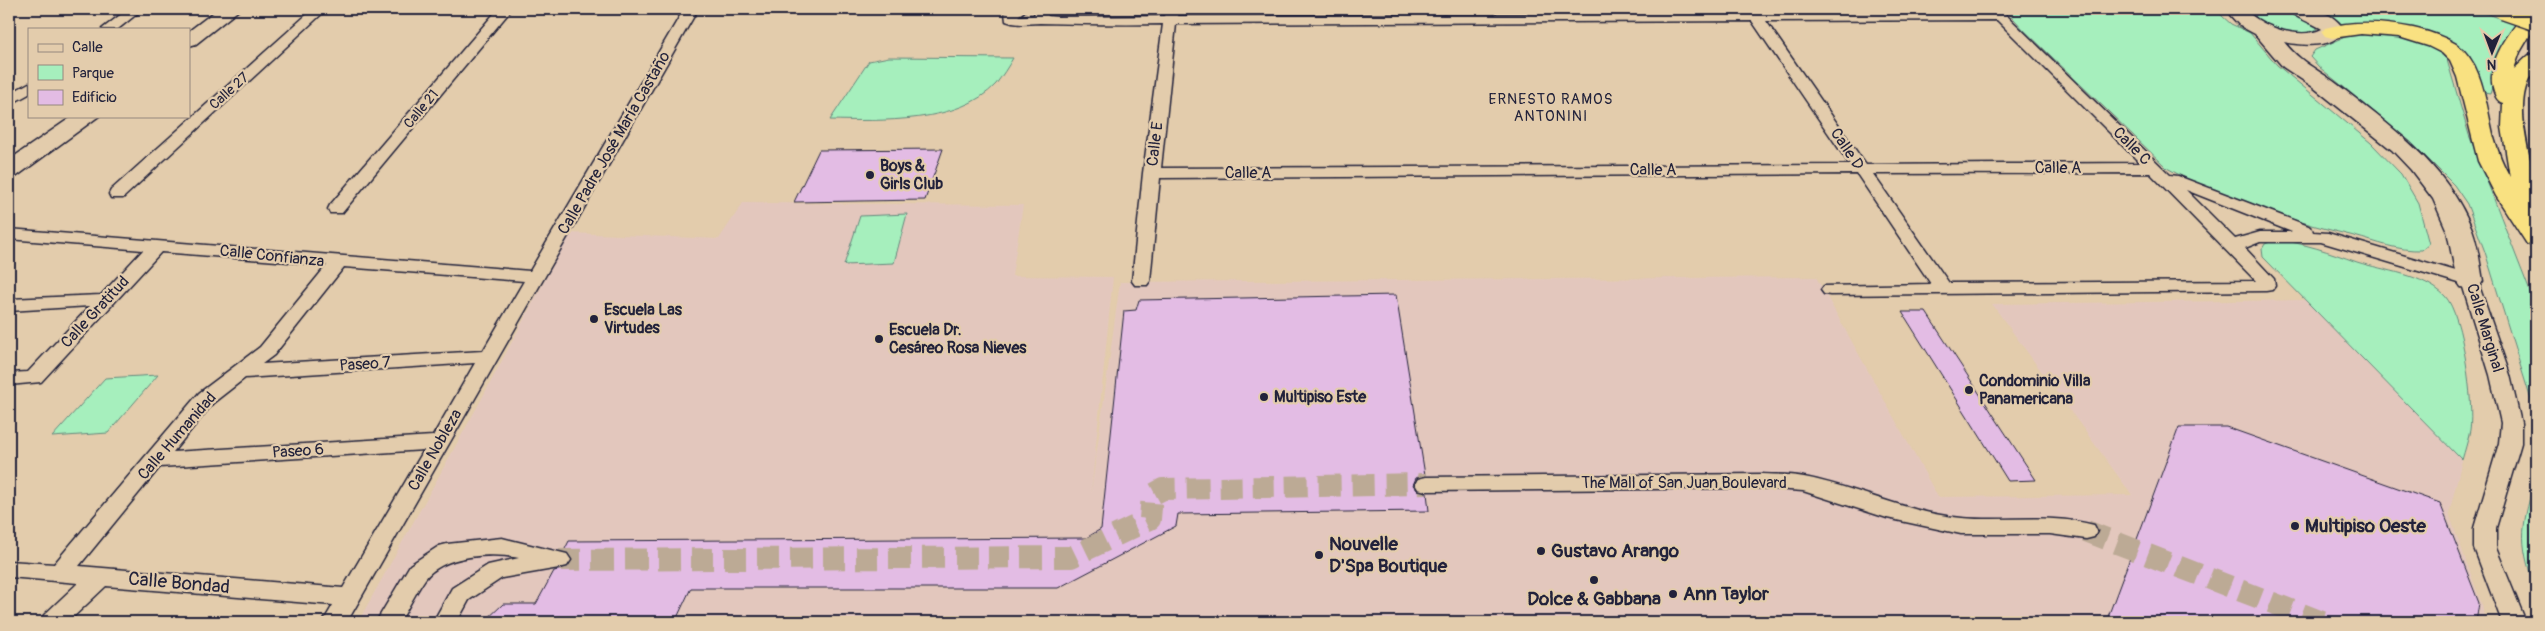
<svg xmlns="http://www.w3.org/2000/svg" width="2545" height="631" viewBox="0 0 2545 631" font-family="Pangolin,sans-serif">
	<style>
		.built { fill: #e3c7bd }
		.green { fill: #a6efbd; stroke: #64887c }
		.building { fill: #e3bce4; stroke: #22223b }
		.lines { fill: none; stroke-linecap: round; stroke-linejoin: round }
		.street-tunnel { stroke: #bcaa95; stroke-width: 22; stroke-dasharray: 22 11; stroke-linecap: butt }
		.street-casing { stroke: #22223b; stroke-width: 3 }
		.secondary-casing { stroke: #22223b; stroke-width: 3 }
		.highway-casing { stroke: #22223b; stroke-width: 3 }
		.street { fill: #e3ccac; fill-rule: evenodd }
		.secondary { fill: #e3ccac; fill-rule: evenodd }
		.highway { fill: #f9e181; fill-rule: evenodd }
		.highway-bridge-casing { stroke: #22223b; stroke-width: 24; stroke-linecap: butt }
		.highway-bridge { stroke: #f9e181; stroke-width: 21 }
		.poi-dot { fill: #22223b; stroke: #e3ccac; stroke-width: 2 }
		.labels { text-anchor: middle; dominant-baseline: central; stroke-width: 4.5; stroke-linejoin: round; paint-order: stroke }
		.far-street-label { font-size: 14px; fill: #22223b; stroke: #e3ccac }
		.far-neighbourhood-label { font-size: 15px; letter-spacing: 1px; fill: #22223b; stroke: #e3ccac }
		.street-label { font-size: 16px; fill: #22223b; stroke: #e3ccac }
		.poi-label { font-size: 16px; font-weight: bold; fill: #22223b; stroke: #e3ccac; text-anchor: start }
		.near-poi-label { font-size: 19px; font-weight: bold; fill: #22223b; stroke: #e3ccac; text-anchor: start }
		.near-street-label { font-size: 19px; fill: #22223b; stroke: #e3ccac }
	</style>
	<rect width="100%" height="100%" fill="#e3ccac"/>
	<filter id="ink" filterUnits="userSpaceOnUse"><feTurbulence type="fractalNoise" baseFrequency=".02" numOctaves="2"/><feDisplacementMap in="SourceGraphic" scale="10" xChannelSelector="R" yChannelSelector="G"/><feConvolveMatrix kernelMatrix="1 2 1 2 8 2 1 2 1" color-interpolation-filters="sRGB"/></filter>
	<g filter="url(#ink)">
		<!-- built -->
		<path class="built" d="M743 203 1023 205 1012 276 1113 277 1091 493 1120 282 1816 277 1938 497 2132 495 1992 304 2305 300 2462 460 2449 514 2482 605 2485 622H358L481 400 570 233 719 239Z"/>
		<!-- green -->
		<g class="green">
			<path d="M2005 9H2219L2222 16 2231 24 2250 33 2277 65 2371 143 2401 174 2418 203 2429 244 2422 250C2398 251 2377 242 2354 236 2290 220 2225 201 2167 168L2023 29Z"/>
			<path d="M2308 9H2474L2516 24 2503 51 2490 94 2484 93 2463 55 2362 23 2342 24 2326 14Z"/>
			<path d="M2270 10 2299 15 2317 25V29C2304 38 2262 30 2255 16L2257 13Z"/>
			<path d="M2352 34C2385 35 2423 34 2447 60L2469 135 2536 307V416L2485 252 2467 204 2454 185 2411 142 2319 67 2310 57 2315 50Z"/>
			<path d="M889 57 1013 58C1008 67 1002 76 996 84 959 124 880 121 830 120L869 61Z"/>
			<path d="M907 214 894 263 844 265 860 216Z"/>
			<path d="M2276 240C2305 243 2329 252 2357 262 2385 271 2423 274 2445 296 2463 315 2474 404 2470 430 2468 440 2465 450 2462 460L2263 257 2262 249 2265 244Z"/>
			<path d="M158 375 108 433 52 437 105 378Z"/>
			<path d="M2536 474V590C2516 537 2523 526 2536 474Z"/>
		</g>
		<!-- building -->
		<g class="building">
			<path d="M943 149 925 200 794 202 819 150Z"/>
			<path d="M1396 295 1425 475 1416 478 1413 485 1418 491 1427 493 1429 511 1178 514 1176 526 1058 588H691L675 622H484L503 604H536L554 571 567 568 573 561 569 553 564 551 569 541 1086 538 1101 529 1124 311 1136 310 1139 300Z"/>
			<path d="M1902 312H1926L2036 480 2008 481Z"/>
			<path d="M2179 427H2226L2440 503 2479 603 2476 622H2106Z"/>
		</g>
		<g class="lines">
			<!-- street-tunnel -->
			<g class="street-tunnel">
				<path d="M2086 531 2322 622"/>
				<path d="M559 560 1071 557 1150 519 1152 495 1163 489 1426 484"/>
			</g>
			<defs>
				<g id="street">
					<path d="M128 9H143L118 29H102Z"/>
					<path d="M313 9H327L123 198H111L109 194 111 190Z"/>
					<path d="M498 9H512L342 213H330L328 209 330 205Z"/>
					<path d="M684 9H698L347 622H323L333 605 106 586 68 622H41L44 615 78 583 9 577V561L54 564 199 393 260 347 327 265 161 252 41 382 9 385V373L28 372 90 306 9 311V299L101 295 143 250 9 239V229L530 271ZM344 267 524 281 483 351 262 364 274 355ZM475 363 433 436 173 452 213 403 245 378ZM424 450 343 588 79 566 160 467Z"/>
					<path d="M1011 9H1027L1018 16 1034 15 1036 9H1046L1048 16 1057 17 1164 16 1167 9H1179L1178 16 1747 13 1745 9H1757L1760 13 1989 12 1987 9H2000L2170 175 2178 176 2311 227 2313 232 2328 233 2476 277 2510 375 2521 423V443L2496 528V548L2526 622H2502L2474 548V528L2499 443 2501 423 2490 375 2462 284 2321 242H2260L2245 248 2274 279 2275 286 2272 290 2266 291 1830 295 1824 294 1821 290 1824 286 1931 284 1857 174 1160 178 1150 281 1147 285H1135L1132 281 1143 173 1163 24C1122 25 1081 24 1040 23 1027 23 1019 26 1006 21L1005 13ZM1997 20 2140 163 1866 165 1766 21ZM1752 21 1850 165 1161 168 1176 24ZM2150 173 2256 281 1949 283 1873 174ZM2186 190 2292 232H2260L2235 239Z"/>
					<path d="M29 83V94L9 105V94Z"/>
					<path d="M1762 474C1776 475 1790 474 1804 477 1857 487 1907 513 1962 518 2006 522 2051 513 2094 525L2097 531 2094 537 2086 539 2050 534H1961L1887 518 1803 491 1762 488 1426 491 1418 489 1415 484 1418 479 1426 477Z"/>
					<path d="M502 538 567 554 571 560 567 566 559 568 502 578 469 600 457 622H433L452 588 488 565 519 558C492 552 443 555 425 579 416 592 408 608 400 622H376L410 565 439 546 447 544Z"/>
				</g>
				<g id="secondary">
					<path d="M218 9H240L196 44 189 46V31Z"/>
					<path d="M2232 9H2250V14C2266 28 2301 40 2322 29 2313 23 2291 16 2287 9 2308 9 2329 8 2343 28 2338 50 2300 45 2284 42 2301 63 2316 68 2337 84 2390 126 2446 164 2472 229 2478 245 2480 264 2483 281L2479 287 2470 289 2461 287 2457 281 2447 231 2433 199 2411 170 2392 150 2313 87 2283 67 2255 34 2240 26 2230 15Z"/>
					<path d="M73 116H99L17 176 9 178V160Z"/>
				</g>
				<path id="highway" d="M2528 9H2536V25L2520 52 2514 69 2529 55 2536 53V70C2510 96 2530 154 2536 185 2539 204 2537 228 2536 247L2527 244 2496 196 2478 161 2457 77 2450 61 2442 53 2428 46 2399 37 2361 34 2332 38 2325 36 2322 32 2325 28C2354 20 2383 22 2413 28 2427 31 2443 36 2456 44 2484 63 2486 108 2494 138 2498 152 2503 165 2510 177L2502 127 2503 103C2497 101 2496 97 2494 92 2484 62 2511 31 2528 9Z"/>
			</defs>
			<!-- street casing -->
			<use href="#street" class="street-casing"/>
			<!-- secondary casing -->
			<use href="#secondary" class="secondary-casing"/>
			<!-- highway casing -->
			<use href="#highway" class="highway-casing"/>
			<!-- street -->
			<use href="#street" class="street"/>
			<!-- secondary -->
			<use href="#secondary" class="secondary"/>
			<!-- highway -->
			<use href="#highway" class="highway"/>
			<defs>
				<path id="highway-bridge" d="M2504 9 2536 20"/>
			</defs>
			<!-- highway-bridge casing -->
			<use href="#highway-bridge" class="highway-bridge-casing"/>
			<!-- highway-bridge -->
			<use href="#highway-bridge" class="highway-bridge"/>
		</g>
	</g>
	<!-- markers -->
	<g class="poi-dot">
		<circle cx="870" cy="175" r="5"/>
		<circle cx="594" cy="319" r="5"/>
		<circle cx="879" cy="339" r="5"/>
		<circle cx="1969" cy="390" r="5"/>
		<circle cx="1264" cy="397" r="5"/>
		<circle cx="2295" cy="526" r="5"/>
		<circle cx="1541" cy="551" r="5"/>
		<circle cx="1319" cy="555" r="5"/>
		<circle cx="1594" cy="580" r="5"/>
		<circle cx="1673" cy="594" r="5"/>
	</g>
	<g class="labels">
		<!-- far-street labels -->
		<g class="far-street-label">
			<text transform="translate(229 91) rotate(-42)">Calle 27</text>
			<text transform="translate(421 109) rotate(-50)">Calle 21</text>
		</g>
		<!-- far-neighbourhood labels -->
		<g class="far-neighbourhood-label">
			<text x="1551" y="99">ERNESTO RAMOS<tspan x="1551" dy="17">ANTONINI</tspan></text>
		</g>
		<!-- street labels -->
		<g class="street-label">
			<text transform="translate(614 143) rotate(-60)">Calle Padre José María Castaño</text>
			<text transform="translate(1155 144) rotate(-83)">Calle E</text>
			<text transform="translate(2132 146) rotate(45)">Calle C</text>
			<text transform="translate(1847 149) rotate(56)">Calle D</text>
			<text x="2058" y="168">Calle A</text>
			<text x="1653" y="170">Calle A</text>
			<text x="1248" y="173">Calle A</text>
			<text transform="translate(272 256) rotate(6)">Calle Confianza</text>
			<text transform="translate(95 312) rotate(-47)">Calle Gratitud</text>
			<text transform="translate(2485 328) rotate(73)">Calle Marginal</text>
			<text transform="translate(365 364) rotate(-4)">Paseo 7</text>
			<text transform="translate(177 436) rotate(-49)">Calle Humanidad</text>
			<text transform="translate(435 450) rotate(-60)">Calle Nobleza</text>
			<text transform="translate(298 451) rotate(-4)">Paseo 6</text>
			<text x="1684" y="483">The Mall of San Juan Boulevard</text>
		</g>
		<!-- poi labels -->
		<g class="poi-label">
			<text x="880" y="166">Boys &amp;<tspan x="880" dy="18">Girls Club</tspan></text>
			<text x="604" y="310">Escuela Las<tspan x="604" dy="18">Virtudes</tspan></text>
			<text x="889" y="330">Escuela Dr.<tspan x="889" dy="18">Cesáreo Rosa Nieves</tspan></text>
			<text x="1979" y="381">Condominio Villa<tspan x="1979" dy="18">Panamericana</tspan></text>
			<text x="1274" y="397">Multipiso Este</text>
		</g>
		<!-- near-poi labels -->
		<g class="near-poi-label">
			<text x="2305" y="526">Multipiso Oeste</text>
			<text x="1329" y="544">Nouvelle<tspan x="1329" dy="22">D'Spa Boutique</tspan></text>
			<text x="1551" y="551">Gustavo Arango</text>
			<text x="1683" y="594">Ann Taylor</text>
			<text x="1594" y="599" text-anchor="middle">Dolce &amp; Gabbana</text>
		</g>
		<!-- near-street labels -->
		<g class="near-street-label">
			<text transform="translate(179 583) rotate(5)">Calle Bondad</text>
		</g>
	</g>
	<!-- margin -->
	<rect width="2545" height="631" fill="none" stroke="#e3ccac" stroke-width="30"/>
	<rect x="15" y="15" width="2515" height="601" fill="none" stroke="#22223b" stroke-width="2" filter="url(#ink)"/>
	<!-- legend -->
	<rect x="28" y="28" width="162" height="90" fill="#e3ccac" stroke="#96887f"/>
	<rect x="38" y="44" width="25" height="8" fill="#e3ccac" stroke="#96887f"/>
	<text x="72" y="52" font-size="15" fill="#22223b">Calle</text>
	<rect x="38" y="65" width="25" height="15" fill="#a6efbd" stroke="#96887f"/>
	<text x="72" y="78" font-size="15" fill="#22223b">Parque</text>
	<rect x="38" y="90" width="25" height="15" fill="#e3bce4" stroke="#96887f"/>
	<text x="72" y="102" font-size="15" fill="#22223b">Edificio</text>
	<!-- north arrow -->
	<g transform="translate(2492 52) rotate(181)" stroke="#e3ccac" stroke-width="4" paint-order="stroke">
	<path d="M0-4L9 19L0 12L-9 19Z" fill="#22223b"/>
	<text y="-8" font-size="14" font-weight="bold" text-anchor="middle" fill="#22223b">N</text>
	</g>
</svg>
